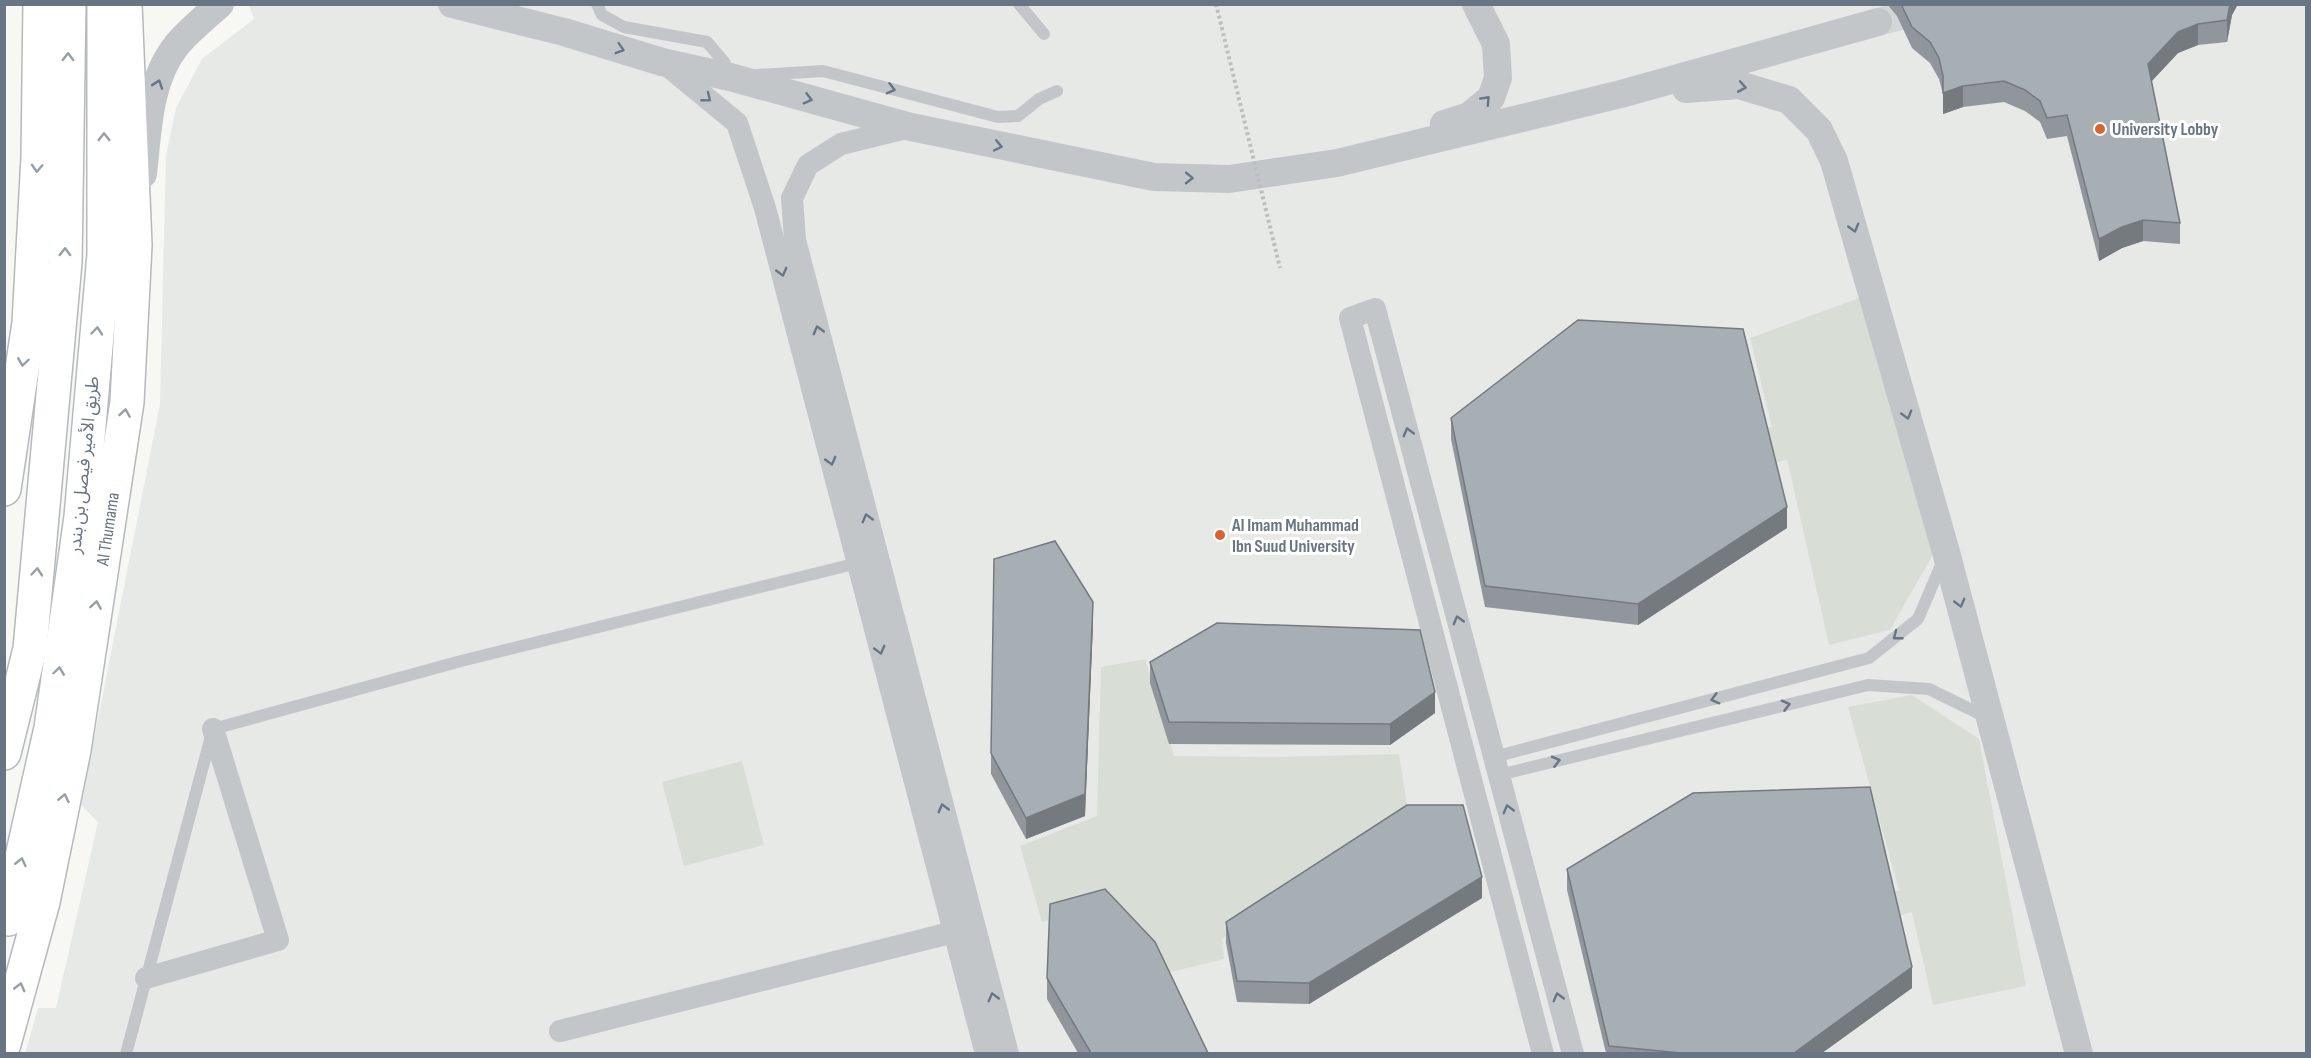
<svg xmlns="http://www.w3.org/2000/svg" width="2311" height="1058" viewBox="0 0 2311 1058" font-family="'Sofia Sans Condensed','Noto Sans Arabic',sans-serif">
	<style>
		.built { fill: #e7e9e7 }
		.green { fill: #d8ded5 }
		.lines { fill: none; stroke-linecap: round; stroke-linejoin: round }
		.tertiary-tunnel { stroke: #d3d6d8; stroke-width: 28; stroke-dasharray: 28 14; stroke-linecap: butt }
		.secondary-casing { stroke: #b7bbc0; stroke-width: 36 }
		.primary-casing { stroke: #b5b9bd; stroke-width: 36 }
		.service { stroke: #c2c6c9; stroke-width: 12 }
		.minor { stroke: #c2c6c9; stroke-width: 22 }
		.tertiary { stroke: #c2c6c9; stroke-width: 28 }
		.secondary { stroke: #fff; stroke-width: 33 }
		.primary { stroke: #fff; stroke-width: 33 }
		.path-bridge { stroke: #bcbec0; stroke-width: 4; stroke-dasharray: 3 3; stroke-linecap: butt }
		.wall { fill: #90969c }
		.shaded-wall { fill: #757a7f }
		.building { fill: #a7afb5; stroke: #757a7f; stroke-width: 1.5 }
		.oneway { stroke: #677584 }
		.oneway2 { stroke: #959ea9 }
		.poi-dot { fill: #da6231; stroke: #fff; stroke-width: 2 }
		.labels { text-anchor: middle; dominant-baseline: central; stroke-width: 6; stroke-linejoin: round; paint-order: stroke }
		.poi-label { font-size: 18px; font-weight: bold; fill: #677584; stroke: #fff; text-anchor: start }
		.street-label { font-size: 18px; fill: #677584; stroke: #fff }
	</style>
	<rect width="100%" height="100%" fill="#f7f7f4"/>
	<!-- built -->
	<path class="built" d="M249 5H2306V1053L25 1054 38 1008H56L98 822 81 805 160 404 166 156 176 108 202 59 254 19Z"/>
	<!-- green -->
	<g class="green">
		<path d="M1867 295 1935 551 1890 630 1829 645 1787 459 1642 516 1677 450 1772 427 1750 338Z"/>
		<path d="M1145 659 1174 756 1271 757 1399 754 1408 811 1222 939 1224 959 1171 972 1152 955 1111 903 1042 922 1020 846 1097 816 1101 667Z"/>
		<path d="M1912 695 1979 739 2026 986 1933 1005 1912 912 1826 936 1796 915 1899 890 1848 707Z"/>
		<path d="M742 761 764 845 684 866 662 782Z"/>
	</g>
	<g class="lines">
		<!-- tertiary-tunnel -->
		<path class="tertiary-tunnel" d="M1878 22 1946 4"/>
		<defs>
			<path id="secondary" d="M8 919 51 728 81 517 104 255V4"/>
			<g id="primary">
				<path d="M4 489 29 323 38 157 40 4"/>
				<path d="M4 753 30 649 65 262 69 4"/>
				<path id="s1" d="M4 1044 43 902 74 750 127 402 135 245 125 4"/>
			</g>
		</defs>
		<!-- secondary casing -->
		<use href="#secondary" class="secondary-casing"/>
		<!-- primary casing -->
		<use href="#primary" class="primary-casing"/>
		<!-- service -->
		<g class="service">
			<path d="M597 4 602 15 624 27 707 42 724 62 729 75"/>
			<path d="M1019 4 1044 34"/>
			<path d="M757 75 823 71 998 117 1018 116 1039 99 1057 91"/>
			<path d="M1494 757 1869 658 1918 619 1944 558"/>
			<path d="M1499 775 1868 685 1929 689 1988 718"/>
			<path d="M126 1054 213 729 461 661 862 562"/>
		</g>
		<!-- minor -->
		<g class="minor">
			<path d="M663 62 737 123 765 208 986 1054"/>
			<path d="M910 127 841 144 808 165 792 198 795 240 1008 1054"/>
			<path d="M146 978 278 940 213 729"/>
			<path d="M560 1031 954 932"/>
			<path d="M1543 1054 1350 318 1375 309 1573 1054"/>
		</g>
		<!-- tertiary -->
		<g class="tertiary">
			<path d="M452 4 564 32 662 62 730 77 911 127 1154 177 1229 179 1337 163 1621 94 1878 22"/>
			<path d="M1686 89 1739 85 1789 100 1819 130 1834 161 1946 552 2079 1054"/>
			<path d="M1444 124 1469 116 1491 98 1498 78 1496 44 1476 4"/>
			<path d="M143 174C148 131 148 82 176 46 189 30 206 17 220 4"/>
		</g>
		<!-- secondary -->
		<use href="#secondary" class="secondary"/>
		<!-- primary -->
		<use href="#primary" class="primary"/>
		<!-- path-bridge -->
		<path class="path-bridge" d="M1216 4 1280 268"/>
	</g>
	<!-- wall -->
	<g class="wall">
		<path d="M1887 4H2238L2232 15 2227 42 2198 45 2178 53 2151 82 2180 223V244L2143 241 2122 248 2099 261 2067 136 2047 139 2040 122 2025 111 2004 102 1963 107 1943 114V94L1939 79 1930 63 1912 48 1897 16Z"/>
		<path d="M1451 418 1787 528 1638 625 1485 607 1451 439Z"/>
		<path d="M1093 623 1085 816 1026 839 991 774V753Z"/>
		<path d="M1150 662 1435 713 1390 745 1169 744 1150 683Z"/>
		<path d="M1567 869 1912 988 1822 1053H1606L1567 890Z"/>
		<path d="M1482 898 1309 1004 1237 1002 1226 943V922Z"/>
		<path d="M1047 978 1208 1053H1078L1047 999Z"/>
	</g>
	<!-- shaded-wall -->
	<g class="shaded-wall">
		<path d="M2230 4H2238L2232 15 2227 42V20Z"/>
		<path d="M2198 24V45L2178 53 2148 85V64L2178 32Z"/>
		<path d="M1963 86V107L1943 114V93Z"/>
		<path d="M2143 220V241L2122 248 2099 261V239L2122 227Z"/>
		<path d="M1787 507V528L1638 625V604Z"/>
		<path d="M1093 602V623L1085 816 1026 839V818Z"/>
		<path d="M1435 692V713L1390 745V724Z"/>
		<path d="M1482 877V898L1309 1004V983Z"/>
		<path d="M1912 967V988L1822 1053H1794Z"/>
	</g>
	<!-- building -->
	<g class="building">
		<path d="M1901 4H2230L2227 20 2198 24 2178 32 2148 64 2180 223 2143 220 2122 227 2099 239 2067 115 2047 118 2040 101 2025 90 2004 81 1963 86 1943 93V76L1939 58 1930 42 1912 27Z"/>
		<path d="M1578 320 1743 329 1787 507 1638 604 1485 586 1451 418Z"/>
		<path d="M1055 541 1093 602 1085 794 1026 818 991 753 994 559Z"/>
		<path d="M1217 623 1420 630 1435 692 1390 724 1169 722 1150 662Z"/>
		<path d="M1870 787 1912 967 1794 1053H1681L1609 1046 1567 869 1693 793Z"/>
		<path d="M1407 805H1463L1482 877 1309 983 1237 981 1226 922Z"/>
		<path d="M1105 889 1155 942 1208 1053H1091L1047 978 1050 904Z"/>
	</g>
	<!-- one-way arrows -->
	<defs><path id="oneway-chevron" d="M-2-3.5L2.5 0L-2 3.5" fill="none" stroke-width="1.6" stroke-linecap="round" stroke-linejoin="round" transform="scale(1.5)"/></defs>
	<g class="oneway">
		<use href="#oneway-chevron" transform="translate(620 49) rotate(17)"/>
		<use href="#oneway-chevron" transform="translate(158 84) rotate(-71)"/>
		<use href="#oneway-chevron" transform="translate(1742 87) rotate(10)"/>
		<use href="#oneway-chevron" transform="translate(891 89) rotate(15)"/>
		<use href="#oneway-chevron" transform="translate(707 98) rotate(39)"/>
		<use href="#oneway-chevron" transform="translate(808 99) rotate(15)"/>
		<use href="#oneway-chevron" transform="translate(1486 100) rotate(-47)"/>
		<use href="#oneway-chevron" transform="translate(998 146) rotate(12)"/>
		<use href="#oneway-chevron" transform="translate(1189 178) rotate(1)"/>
		<use href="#oneway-chevron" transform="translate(1854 228) rotate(74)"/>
		<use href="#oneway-chevron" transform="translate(782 272) rotate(75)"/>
		<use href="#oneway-chevron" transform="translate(818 330) rotate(-105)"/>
		<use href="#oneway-chevron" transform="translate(1907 415) rotate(74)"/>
		<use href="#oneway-chevron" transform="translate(1408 432) rotate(-105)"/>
		<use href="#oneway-chevron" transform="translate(831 461) rotate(75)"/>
		<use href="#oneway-chevron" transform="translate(867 518) rotate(-105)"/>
		<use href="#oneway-chevron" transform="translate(1960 603) rotate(75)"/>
		<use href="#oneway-chevron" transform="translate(1458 620) rotate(-105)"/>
		<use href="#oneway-chevron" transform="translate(1897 636) rotate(142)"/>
		<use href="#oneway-chevron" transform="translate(880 650) rotate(75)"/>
		<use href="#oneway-chevron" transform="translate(1715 699) rotate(165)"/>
		<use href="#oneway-chevron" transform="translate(1786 705) rotate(-14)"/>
		<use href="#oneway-chevron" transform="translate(1556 761) rotate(-14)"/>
		<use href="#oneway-chevron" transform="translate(943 808) rotate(-105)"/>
		<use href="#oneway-chevron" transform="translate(1508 809) rotate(-105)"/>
		<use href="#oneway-chevron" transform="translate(993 997) rotate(-105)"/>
		<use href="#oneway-chevron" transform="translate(1558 997) rotate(-105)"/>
	</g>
	<g class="oneway2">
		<use href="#oneway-chevron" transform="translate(68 57) rotate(-89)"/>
		<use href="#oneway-chevron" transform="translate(104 137) rotate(-90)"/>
		<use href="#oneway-chevron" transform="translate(37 168) rotate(93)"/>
		<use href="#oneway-chevron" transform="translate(65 252) rotate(-89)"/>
		<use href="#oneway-chevron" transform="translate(97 331) rotate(-85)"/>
		<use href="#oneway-chevron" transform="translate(23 362) rotate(98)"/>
		<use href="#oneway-chevron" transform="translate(125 413) rotate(-81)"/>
		<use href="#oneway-chevron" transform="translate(37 572) rotate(-85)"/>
		<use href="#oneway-chevron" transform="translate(96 605) rotate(-81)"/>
		<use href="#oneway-chevron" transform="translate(59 671) rotate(-82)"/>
		<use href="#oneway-chevron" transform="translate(64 798) rotate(-78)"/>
		<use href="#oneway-chevron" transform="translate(21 862) rotate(-77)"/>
		<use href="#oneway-chevron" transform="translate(20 987) rotate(-75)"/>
	</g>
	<!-- markers -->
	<g class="poi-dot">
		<circle cx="2100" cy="129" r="6"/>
		<circle cx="1220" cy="535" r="6"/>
	</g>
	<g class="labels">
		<!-- poi labels -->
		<g class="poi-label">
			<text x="2112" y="129">University Lobby</text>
			<text x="1232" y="525">Al Imam Muhammad<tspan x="1232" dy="21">Ibn Suud University</tspan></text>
		</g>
		<!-- street labels -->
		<g class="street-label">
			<text transform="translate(84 465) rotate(-84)">طريق الأمير فيصل بن بندر</text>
			<text stroke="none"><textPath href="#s1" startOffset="526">Al Thumama</textPath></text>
		</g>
	</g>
	<!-- border -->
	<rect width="2311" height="1058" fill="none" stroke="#677584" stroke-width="12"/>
</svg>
